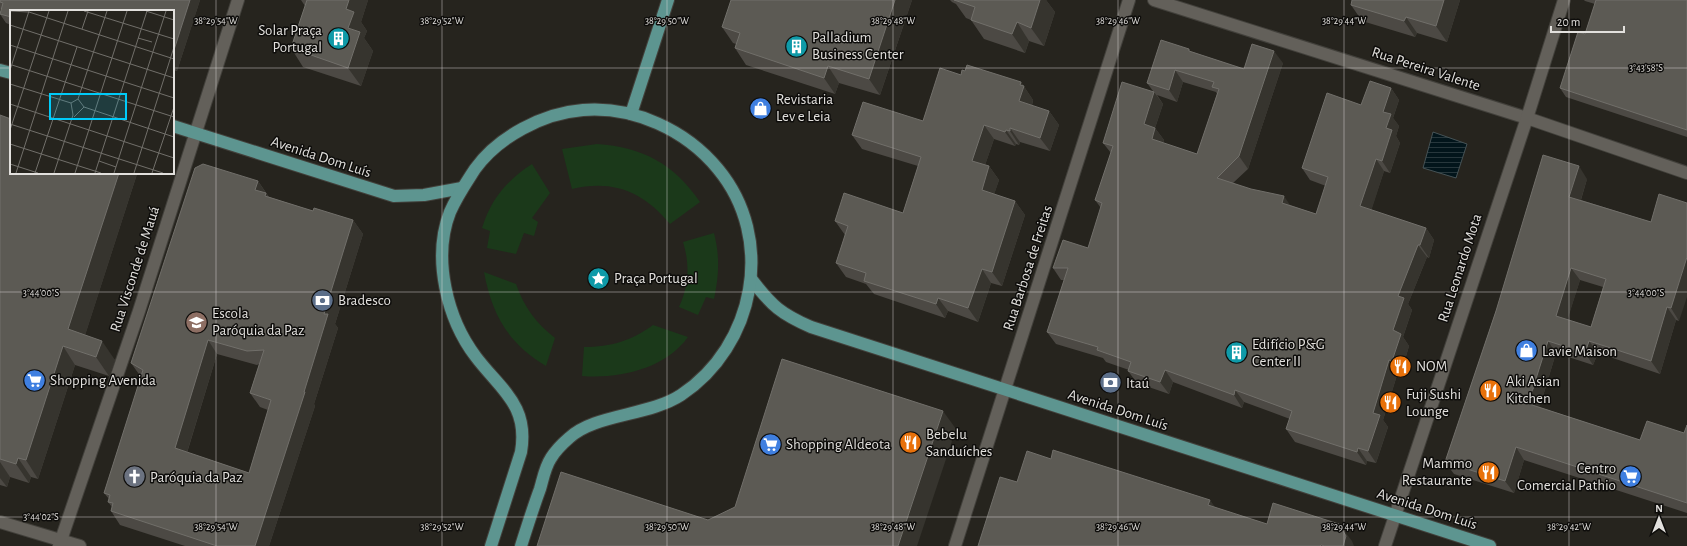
<svg xmlns="http://www.w3.org/2000/svg" width="1687" height="546" viewBox="0 0 1687 546" font-family="'Alegreya Sans',sans-serif">
	<style>
		.green { fill: #1b391a }
		.water { fill: url(#water-rules); stroke: #455255 }
		.lines { fill: none; stroke-linecap: round; stroke-linejoin: round }
		.street-casing { stroke: #42403b; stroke-width: 14 }
		.primary-casing { stroke: #42403b; stroke-width: 14 }
		.street { stroke: #63605a; stroke-width: 12 }
		.primary { stroke: #5d9590; stroke-width: 12 }
		.wall { fill: #4c4944; fill-rule: evenodd }
		.shaded-wall { fill: #36342e }
		.building { fill: #5c5a54; stroke: #716f6a; fill-rule: evenodd }
		.ticks { fill: none; stroke: #e2e0dd; stroke-width: 1; stroke-opacity: 0.45 }
		.labels { text-anchor: middle; dominant-baseline: central; stroke-width: 3; stroke-linejoin: round; paint-order: stroke }
		.poi-label { font-size: 15px; fill: #e2e0dd; stroke: #0e0d0b; text-anchor: start }
		.street-label { font-size: 15px; fill: #e2e0dd; stroke: #0e0d0b }
		.inset-road { fill: none; stroke: #716f6a; stroke-width: 1 }
		.view { fill: #00cbf9; fill-opacity: 0.15; stroke: #00cbf9; stroke-width: 2 }
		.inset-edge { fill: none; stroke: #e2e0dd; stroke-width: 2 }
		.ticks-label { font-size: 10px; text-anchor: middle; fill: #e2e0dd; stroke: #0e0d0b; stroke-width: 3; stroke-linejoin: round; paint-order: stroke }
	</style>
	<defs>
		<pattern id="water-rules" width="6" height="5" patternUnits="userSpaceOnUse"><rect width="6" height="5" fill="#02151b"/><path d="M0 2.5h6" fill="none" stroke="#27373c"/></pattern>
	</defs>
	<rect width="100%" height="100%" fill="#26241e"/>
	<!-- green -->
	<g class="green">
		<path d="M597 144C643 147 674 164 700 202L670 224C644 192 613 179 572 189L562 149Z"/>
		<path d="M532 164 550 193 532 218 538 222 534 236 524 233 516 254 487 248 490 231 482 228C491 199 506 181 532 164Z"/>
		<path d="M714 233C720 256 719 276 714 299L706 297 698 315 679 307C689 285 690 265 683 242Z"/>
		<path d="M484 272 516 284C524 307 536 323 555 338L546 366C508 343 492 315 484 272Z"/>
		<path d="M653 325 688 337C665 369 619 379 582 376L584 347C611 347 631 341 653 325Z"/>
	</g>
	<!-- water -->
	<path class="water" d="M1433 132 1467 144 1456 178 1423 168Z"/>
	<g class="lines">
		<defs>
			<g id="street">
				<path d="M1154 0 1527 118 1687 173"/>
				<path d="M0 522 80 546"/>
				<path d="M59 546 139 311 238 0"/>
				<path d="M955 546 1129 0"/>
				<path d="M1385 546 1527 118 1564 0"/>
			</g>
			<g id="primary">
				<path d="M0 70 11 73"/>
				<path d="M631 114 668 0"/>
				<path d="M173 126 394 196 424 195 462 188"/>
				<path d="M752 280C772 306 781 314 811 327L1490 546"/>
				<path d="M491 546 521 452C529 405 501 390 476 357 447 319 432 258 450 212 457 196 466 183 475 169 498 137 543 113 583 110 634 106 686 130 718 169 776 239 755 346 681 395 649 416 594 414 569 438 562 444 556 450 551 458 545 467 543 479 540 489 533 508 527 527 521 546"/>
			</g>
		</defs>
		<!-- street casing -->
		<use href="#street" class="street-casing"/>
		<!-- primary casing -->
		<use href="#primary" class="primary-casing"/>
		<!-- street -->
		<use href="#street" class="street"/>
		<!-- primary -->
		<use href="#primary" class="primary"/>
	</g>
	<!-- wall -->
	<g class="wall">
		<path d="M0 0H200L177 71 173 70V11H11V25L6 23 0 14 1 10 0 9Z"/>
		<path d="M301 0H368L361 22 367 31 364 38 373 51 361 86 303 67 291 48 305 6Z"/>
		<path d="M912 0 880 95 839 83 835 94 746 65 735 48 736 44 733 43 722 27Z"/>
		<path d="M950 0H1046L1055 12 1044 46 1029 41 1025 53 984 39 971 20 966 18 956 4 952 2Z"/>
		<path d="M1460 0 1447 42 1417 33 1415 37 1362 21 1351 5Z"/>
		<path d="M1584 0H1687V137L1566 97 1560 88 1585 34 1595 4 1585 1Z"/>
		<path d="M1192 52 1244 69 1283 63 1248 169 1233 183 1290 205 1316 214 1326 186 1310 180 1302 168 1361 105 1391 88 1399 100 1393 118 1399 126 1396 136 1400 143 1390 173 1384 171 1371 210 1426 228 1434 240 1429 258 1427 257 1408 304 1412 310 1403 337 1409 346 1401 373 1398 372 1383 420 1388 427 1376 463 1367 461 1366 465 1295 442 1286 429 1290 419 1244 402 1242 408 1173 382 1169 394 1137 383 1128 371 1129 370 1106 362 1103 358 1056 344 1047 332 1064 280H1061L1053 268 1088 248 1101 208 1095 200 1111 153 1103 143 1153 91 1147 83ZM1183 82 1216 92 1217 94 1197 154 1163 143 1164 140 1155 128 1163 104 1157 95 1177 102Z"/>
		<path d="M961 75 1021 82 1033 100 1032 106 1049 111 1059 125 1050 151 1020 142 1019 145 1016 144 1015 146 994 139 985 165 989 166 999 180 994 194 1015 201 1025 215 1002 286 991 283 978 322 948 311 945 318 874 294 866 284 846 277 836 263 845 235 835 221 903 213 918 166 862 149 852 135 923 121Z"/>
		<path d="M0 115 137 174 85 335 115 360 109 376 75 365 38 479 31 477 29 483 10 477 7 487 0 485Z"/>
		<path d="M1587 179 1581 200 1651 222 1679 321 1676 320 1660 374 1598 353 1593 365 1556 353 1543 396 1544 397 1539 407 1640 440 1684 433 1687 425V513L1524 460 1514 493 1454 474 1445 462 1496 311ZM1580 280 1603 287 1591 327 1567 320Z"/>
		<path d="M258 181 269 197 313 211 353 220 363 234 335 324 338 328 314 404 315 406 269 546H185L120 525 111 511 112 507 108 502 109 499 104 493 141 377 131 363ZM217 354 257 365 259 364 250 393 260 407 268 410 249 473 187 453Z"/>
	</g>
	<!-- shaded-wall -->
	<g class="shaded-wall">
		<path d="M190 0H200L177 71 173 66V53Z"/>
		<path d="M349 0H368L361 22 367 31 364 38 373 51 361 86 348 68 346 9Z"/>
		<path d="M895 0H912L880 95 869 79Z"/>
		<path d="M1040 0H1046L1055 12 1044 46 1031 28Z"/>
		<path d="M1444 0H1460L1447 42 1436 26Z"/>
		<path d="M1406 17 1417 33 1415 37 1404 21Z"/>
		<path d="M1017 22 1029 41 1025 53 1012 34Z"/>
		<path d="M1274 51 1283 63 1248 169 1239 156Z"/>
		<path d="M828 66 839 83 835 94 824 78Z"/>
		<path d="M1175 70 1183 82 1177 102 1169 90Z"/>
		<path d="M1021 82 1033 100 1029 115 1019 101 1020 85Z"/>
		<path d="M1391 88 1399 100 1393 118 1399 126 1396 136 1400 143 1390 173 1382 161 1383 112Z"/>
		<path d="M1154 92 1163 104 1155 128 1164 140 1160 151 1152 139 1144 124Z"/>
		<path d="M1049 111 1059 125 1050 151 1040 138Z"/>
		<path d="M984 125 994 139 982 174 972 161Z"/>
		<path d="M1010 128 1020 142 1019 145 1010 131Z"/>
		<path d="M1006 130 1016 144 1015 146 1005 132Z"/>
		<path d="M1376 159 1384 171 1369 218 1360 206Z"/>
		<path d="M989 166 999 180 991 204 982 190Z"/>
		<path d="M1579 166 1587 179 1578 209 1569 197Z"/>
		<path d="M119 173H137V174L81 348 68 329Z"/>
		<path d="M258 181 275 207 255 190Z"/>
		<path d="M1284 196 1292 208 1282 203Z"/>
		<path d="M1015 201 1025 215 1002 286 992 272Z"/>
		<path d="M353 220 363 234 335 324 338 328 314 404 315 406 269 546H255L324 314Z"/>
		<path d="M1426 228 1434 240 1429 258 1420 245Z"/>
		<path d="M1418 245 1427 257 1408 304 1412 310 1403 337 1409 346 1401 373 1392 361 1393 330 1398 296Z"/>
		<path d="M1687 257V297L1679 321 1671 308Z"/>
		<path d="M1571 268 1580 280 1565 328 1556 316Z"/>
		<path d="M982 269 991 283 978 322 968 308Z"/>
		<path d="M938 298 948 311 945 318 936 304Z"/>
		<path d="M1667 307 1676 320 1660 374 1651 361Z"/>
		<path d="M208 340 217 354 184 462 175 448Z"/>
		<path d="M102 341 115 360 109 376 96 357Z"/>
		<path d="M1548 341 1556 353 1543 396 1544 397 1535 415 1526 403 1534 385Z"/>
		<path d="M1589 341 1598 353 1593 365 1585 353Z"/>
		<path d="M63 346 75 365 38 479 26 460Z"/>
		<path d="M1389 360 1398 372 1383 420 1388 427 1376 463 1368 451 1373 413Z"/>
		<path d="M1165 370 1173 382 1169 394 1160 382Z"/>
		<path d="M1235 390 1244 402 1242 408 1234 395Z"/>
		<path d="M943 411 956 429 917 546H898Z"/>
		<path d="M1516 447 1524 460 1514 493 1505 481Z"/>
		<path d="M1358 448 1367 461 1366 465 1357 452Z"/>
		<path d="M18 458 31 477 29 483 16 464Z"/>
		<path d="M0 462 10 477 7 487 0 478Z"/>
		<path d="M1210 500 1222 517 1208 505Z"/>
		<path d="M1339 524 1352 541 1354 546H1343Z"/>
	</g>
	<!-- building -->
	<g class="building">
		<path d="M0 0H190L173 53V11H11V17L0 14 3 3 0 2Z"/>
		<path d="M307 0H349L346 9 354 12 348 28 360 32 348 68 291 48Z"/>
		<path d="M731 0H895L869 79 828 66 824 78 735 48 740 33 722 27Z"/>
		<path d="M954 0H1040L1031 28 1017 22 1012 34 971 20 975 7Z"/>
		<path d="M1352 0H1444L1436 26 1406 17 1404 21 1351 5Z"/>
		<path d="M1596 0H1687V130L1560 88 1578 32 1585 34Z"/>
		<path d="M1161 40 1189 49V51L1244 69 1252 44 1274 51 1239 156 1217 178 1251 189 1284 196 1282 203 1316 214 1328 177 1302 168 1327 93 1361 105 1370 81 1391 88 1383 112 1391 114 1386 128 1392 130 1382 161 1376 159 1360 206 1426 228 1420 245H1418L1398 296 1404 298 1393 330 1401 334 1392 361 1389 360 1373 413 1380 415 1368 451 1358 448 1357 452 1286 429 1292 411 1235 390 1234 395 1165 370 1160 382 1128 371 1131 362 1097 350 1098 347 1047 332 1068 268H1053L1063 240 1088 248 1102 203 1095 200 1113 146 1103 143 1122 82 1154 92 1144 124 1155 128 1152 139 1197 154 1219 89 1212 87 1214 82 1175 70 1169 90 1147 83Z"/>
		<path d="M967 65 1021 82 1020 85 1024 86 1019 101 1049 111 1040 138 1010 128V131L1006 130 1005 132 984 125 972 161 989 166 982 190 1015 201 992 272 982 269 968 308 938 298 936 304 864 281 866 273 836 263 848 226 835 221 844 193 903 213 921 157 852 135 863 102 923 121 940 68 961 75 962 70 965 71Z"/>
		<path d="M0 115 11 119V173H119L68 329 102 341 96 357 63 346 26 460 18 458 16 464 0 459Z"/>
		<path d="M1543 155 1579 166 1569 197 1651 222 1659 194 1687 203V257L1671 308 1667 307 1651 361 1589 341 1585 353 1548 341 1534 385H1535L1526 403 1640 440 1647 421 1684 433 1687 425V503L1516 447 1505 481 1445 462 1496 311ZM1571 268 1606 279 1591 327 1556 316Z"/>
		<path d="M203 164 258 181 255 190 266 193 265 196 313 211 314 208 353 220 324 314H328L304 392H305L255 546H217L111 511 113 503 108 502 110 495 104 493 143 370 131 363 195 168ZM208 340 247 351 264 350 250 393 271 400 249 473 175 448Z"/>
		<path d="M782 359 943 411 898 546H537L561 472 708 520 735 507Z"/>
		<path d="M1053 450 1210 500 1208 505 1267 524 1273 503 1339 524 1346 536 1343 546H1325L1321 545 1320 546H978L1000 477 1017 482 1027 451 1051 459Z"/>
	</g>
	<!-- ticks -->
	<path class="ticks" d="M216 0V546M442 0V546M667 0V546M893 0V546M1118 0V546M1344 0V546M1569 0V546M0 68H11M173 68H1687M0 292H1687M0 517H1687"/>
	<!-- icons -->
	<defs>
		<symbol id="building-disc" viewBox="-11 -11 22 22"><circle r="9.5" fill="#0f9aa8" stroke="#0e0d0b"/><path d="M-4-6H4V6H1V3H-1V6H-4ZM-2.5-4.3h1.7v1.8h-1.7ZM.8-4.3h1.7v1.8H.8ZM-2.5-1h1.7V.8h-1.7ZM.8-1h1.7V.8H.8Z" fill="#fff"/></symbol>
		<symbol id="shop-disc" viewBox="-11 -11 22 22"><circle r="9.5" fill="#3f7fe0" stroke="#0e0d0b"/><path d="M-5-2.5h2.3a2.7 3.5 0 0 1 5.4 0H5L5.5 6h-11ZM-1.5-2.5h3a1.5 2.3 0 0 0-3 0Z" fill="#fff"/></symbol>
		<symbol id="sight-disc" viewBox="-11 -11 22 22"><circle r="9.5" fill="#0f9aa8" stroke="#0e0d0b"/><path d="M0-6L1.8-2.2L6-1.7L2.9 1.2L3.7 5.4L0 3.3L-3.7 5.4L-2.9 1.2L-6-1.7L-1.8-2.2Z" fill="#fff"/></symbol>
		<symbol id="bank-disc" viewBox="-11 -11 22 22"><circle r="9.5" fill="#5c6f8a" stroke="#0e0d0b"/><path d="M-6-4H6V4H-6ZM0-2.3a2.3 2.3 0 1 0 0 4.6a2.3 2.3 0 1 0 0-4.6Z" fill="#fff"/></symbol>
		<symbol id="school-disc" viewBox="-11 -11 22 22"><circle r="9.5" fill="#8d6e63" stroke="#0e0d0b"/><path d="M0-5L7-2L0 1L-7-2ZM-4 1L0 2.5L4 1V4Q0 6-4 4Z" fill="#fff"/></symbol>
		<symbol id="restaurant-disc" viewBox="-11 -11 22 22"><circle r="9.5" fill="#e8710a" stroke="#0e0d0b"/><path d="M-5-6h1v4h1v-4h1v4h1v-4h1v5L-1.5 .5V6h-2V.5L-5-1ZM5-6V6H3V1.5H1.5Q1.5-4 5-6Z" fill="#fff"/></symbol>
		<symbol id="supermarket-disc" viewBox="-11 -11 22 22"><circle r="9.5" fill="#3f7fe0" stroke="#0e0d0b"/><path d="M-6-5.5h2.5l.6 2H6L4.5 2H-2.5L-4.4-4H-6ZM-1.5 3.2a1.3 1.3 0 1 0 .1 0ZM3 3.2a1.3 1.3 0 1 0 .1 0Z" fill="#fff"/></symbol>
		<symbol id="church-disc" viewBox="-11 -11 22 22"><circle r="9.5" fill="#6b7280" stroke="#0e0d0b"/><path d="M-1.2-6h2.4v3.5h3.3v2.4h-3.3V6h-2.4V-.1h-3.3v-2.4h3.3Z" fill="#fff"/></symbol>
	</defs>
	<g fill-rule="evenodd">
		<use href="#building-disc" x="326" y="26" width="25" height="25"/>
		<use href="#building-disc" x="784" y="34" width="25" height="25"/>
		<use href="#shop-disc" x="748" y="96" width="25" height="25"/>
		<use href="#sight-disc" x="586" y="266" width="25" height="25"/>
		<use href="#bank-disc" x="310" y="288" width="25" height="25"/>
		<use href="#school-disc" x="184" y="310" width="25" height="25"/>
		<use href="#shop-disc" x="1514" y="338" width="25" height="25"/>
		<use href="#building-disc" x="1224" y="340" width="25" height="25"/>
		<use href="#restaurant-disc" x="1388" y="354" width="25" height="25"/>
		<use href="#supermarket-disc" x="22" y="368" width="25" height="25"/>
		<use href="#bank-disc" x="1098" y="370" width="25" height="25"/>
		<use href="#restaurant-disc" x="1478" y="378" width="25" height="25"/>
		<use href="#restaurant-disc" x="1378" y="390" width="25" height="25"/>
		<use href="#restaurant-disc" x="898" y="430" width="25" height="25"/>
		<use href="#supermarket-disc" x="758" y="432" width="25" height="25"/>
		<use href="#restaurant-disc" x="1476" y="460" width="25" height="25"/>
		<use href="#church-disc" x="122" y="464" width="25" height="25"/>
		<use href="#supermarket-disc" x="1618" y="464" width="25" height="25"/>
	</g>
	<g class="labels">
		<!-- poi labels -->
		<g class="poi-label">
			<text x="322" y="30" text-anchor="end">Solar Praça<tspan x="322" dy="17">Portugal</tspan></text>
			<text x="812" y="37">Palladium<tspan x="812" dy="17">Business Center</tspan></text>
			<text x="776" y="99">Revistaria<tspan x="776" dy="17">Lev e Leia</tspan></text>
			<text x="614" y="278">Praça Portugal</text>
			<text x="338" y="300">Bradesco</text>
			<text x="212" y="313">Escola<tspan x="212" dy="17">Paróquia da Paz</tspan></text>
			<text x="1252" y="344">Edifício P&amp;G<tspan x="1252" dy="17">Center II</tspan></text>
			<text x="1542" y="351">Lavie Maison</text>
			<text x="1416" y="366">NOM</text>
			<text x="50" y="380">Shopping Avenida</text>
			<text x="1506" y="381">Aki Asian<tspan x="1506" dy="17">Kitchen</tspan></text>
			<text x="1126" y="383">Itaú</text>
			<text x="1406" y="394">Fuji Sushi<tspan x="1406" dy="17">Lounge</tspan></text>
			<text x="926" y="434">Bebelu<tspan x="926" dy="17">Sanduíches</tspan></text>
			<text x="786" y="444">Shopping Aldeota</text>
			<text x="1472" y="463" text-anchor="end">Mammo<tspan x="1472" dy="17">Restaurante</tspan></text>
			<text x="1616" y="468" text-anchor="end">Centro<tspan x="1616" dy="17">Comercial Pathio</tspan></text>
			<text x="150" y="477">Paróquia da Paz</text>
		</g>
		<!-- street labels -->
		<g class="street-label">
			<text transform="translate(1426 69) rotate(18)">Rua Pereira Valente</text>
			<text transform="translate(321 157) rotate(18)">Avenida Dom Luís</text>
			<text transform="translate(1028 268) rotate(-72)">Rua Barbosa de Freitas</text>
			<text transform="translate(1460 268) rotate(-72)">Rua Leonardo Mota</text>
			<text transform="translate(135 269) rotate(-72)">Rua Visconde de Mauá</text>
			<text transform="translate(1118 410) rotate(18)">Avenida Dom Luís</text>
			<text transform="translate(1427 509) rotate(18)">Avenida Dom Luís</text>
		</g>
	</g>
	<!-- overview -->
	<g transform="translate(10 10)">
		<rect width="164" height="164" fill="#26241e"/>
		<path class="inset-road" d="M0 1 19 2 164 49M74 1 164 29M136 1 164 10M0 15 164 68M72 19 78 1M128 28 142 32M0 35 164 88M2 55 164 107M0 60 19 1M0 74 61 93M68 89 97 1M61 93 68 89 74 97M0 94 164 148M74 97 164 127M64 107 74 97M0 114 153 163M0 120 39 1M0 134 91 163M89 151 106 157M0 154 28 163M6 163 58 1M25 163 67 37M44 163 63 105 61 93M65 163 117 1M85 163 137 1M104 163 156 1M124 163 164 37M142 163 164 97"/>
		<path class="view" d="M40 84H116V109H40Z"/>
		<rect width="164" height="164" class="inset-edge"/>
	</g>
	<g class="ticks-label">
		<text x="216" y="24">38°29'54"W</text>
		<text x="442" y="24">38°29'52"W</text>
		<text x="667" y="24">38°29'50"W</text>
		<text x="893" y="24">38°29'48"W</text>
		<text x="1118" y="24">38°29'46"W</text>
		<text x="1344" y="24">38°29'44"W</text>
		<text x="1646" y="71">3°43'58"S</text>
		<text x="41" y="296">3°44'00"S</text>
		<text x="1646" y="296">3°44'00"S</text>
		<text x="41" y="520">3°44'02"S</text>
		<text x="216" y="530">38°29'54"W</text>
		<text x="442" y="530">38°29'52"W</text>
		<text x="667" y="530">38°29'50"W</text>
		<text x="893" y="530">38°29'48"W</text>
		<text x="1118" y="530">38°29'46"W</text>
		<text x="1344" y="530">38°29'44"W</text>
		<text x="1569" y="530">38°29'42"W</text>
	</g>
	<!-- north arrow -->
	<g transform="translate(1659 518)" stroke="#0e0d0b" stroke-width="3" paint-order="stroke">
	<path d="M0-3L7 15L0 10L-7 15Z" fill="#e2e0dd"/>
	<text y="-6" font-size="11" font-weight="bold" text-anchor="middle" fill="#e2e0dd">N</text>
	</g>
	<!-- scale -->
	<path d="M1551 26v6h73v-6" fill="none" stroke="#e2e0dd" stroke-width="2"/>
	<text x="1557" y="26" font-size="12" fill="#e2e0dd" stroke="#0e0d0b" stroke-width="3" paint-order="stroke">20 m</text>
</svg>
